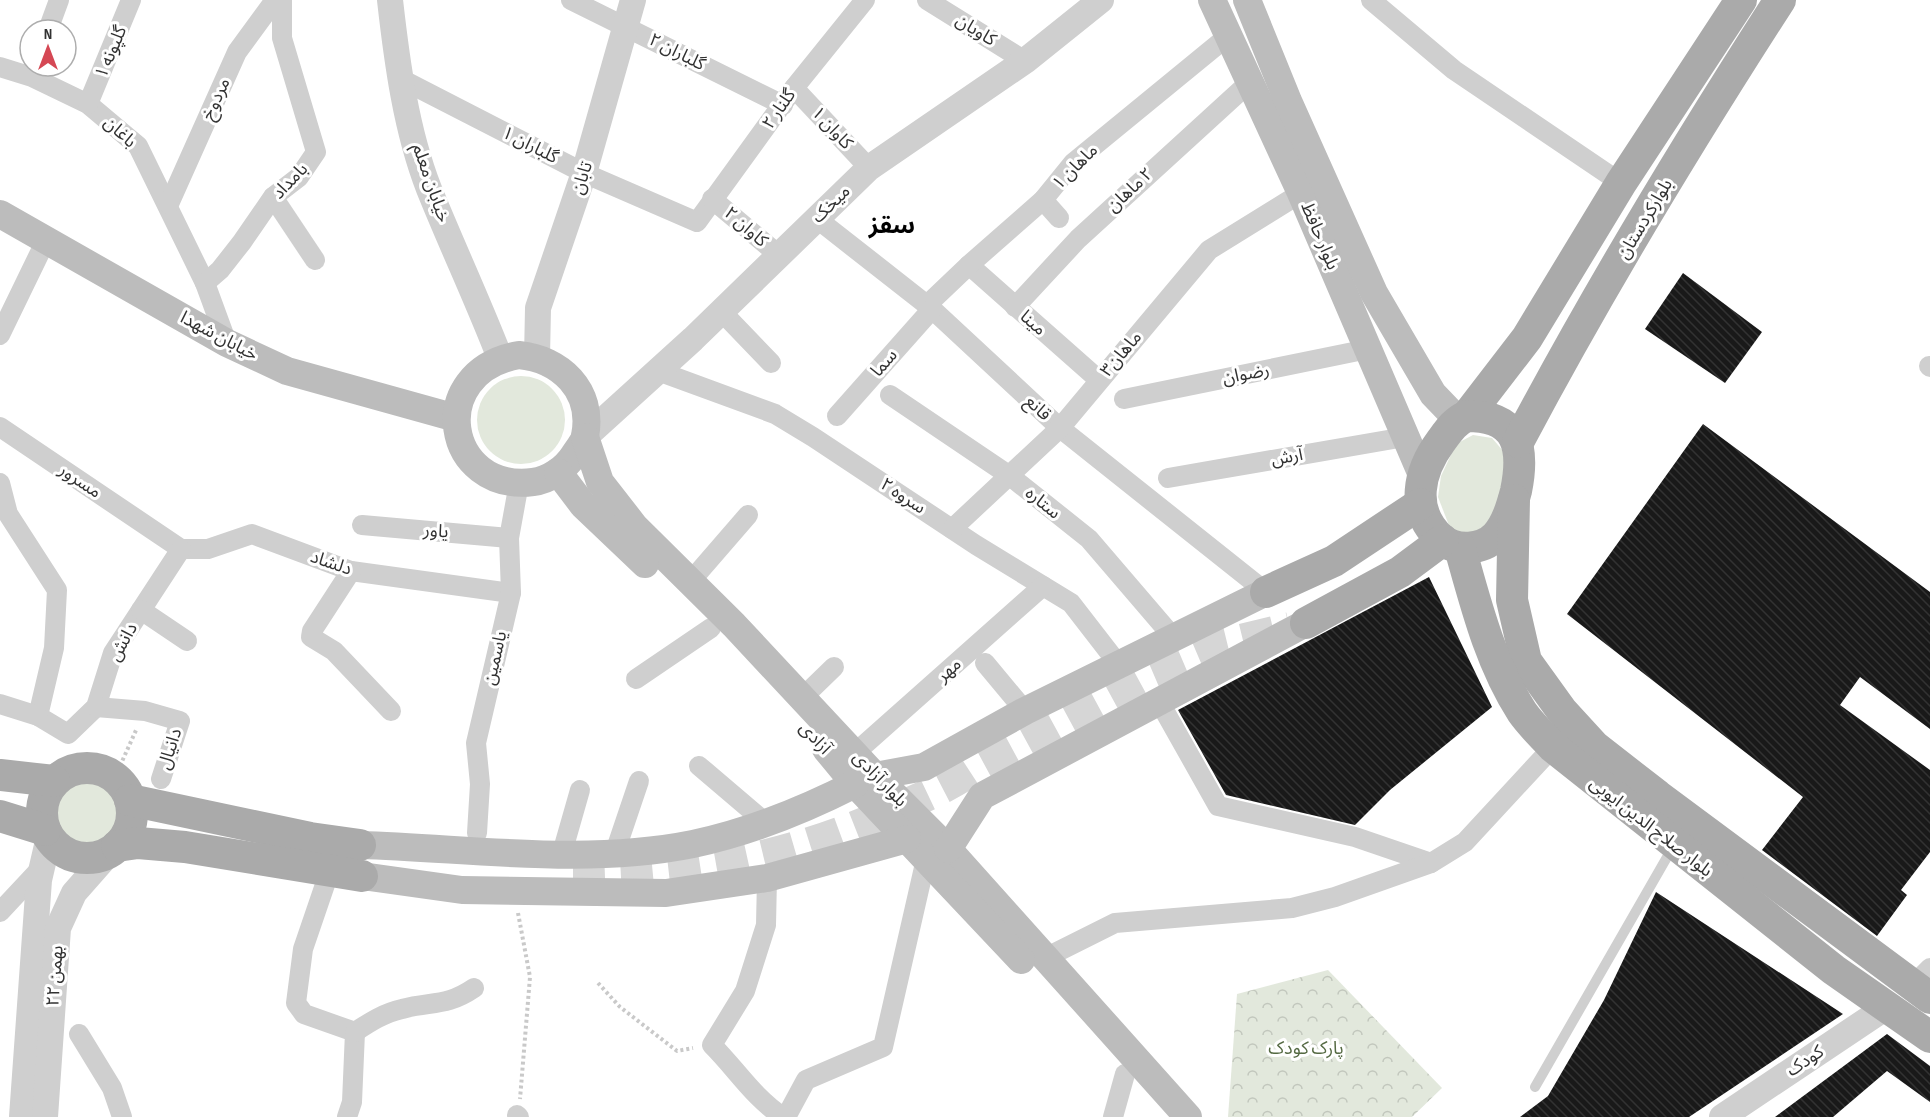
<svg xmlns="http://www.w3.org/2000/svg" width="1930" height="1117" viewBox="0 0 1930 1117" font-family="'Sofia Sans Condensed','Noto Sans Arabic',sans-serif">
	<style>
		.green { fill: #e2e8dc }
		.park { fill: url(#park-crowns) }
		.building { fill: url(#building-back-hatch) }
		.lines { fill: none; stroke-linecap: round; stroke-linejoin: round }
		.primary-tunnel { stroke: #d6d6d6; stroke-width: 32; stroke-dasharray: 32 16; stroke-linecap: butt }
		.path { stroke: #c9c9c9; stroke-width: 4; stroke-dasharray: 3 3; stroke-linecap: butt }
		.service { stroke: #cfcfcf; stroke-width: 10 }
		.minor { stroke: #cfcfcf; stroke-width: 20 }
		.tertiary { stroke: #cfcfcf; stroke-width: 26 }
		.secondary { stroke: #bcbcbc; stroke-width: 28 }
		.primary { stroke: #aaa; stroke-width: 32 }
		.labels { text-anchor: middle; dominant-baseline: central; stroke-width: 6; stroke-linejoin: round; paint-order: stroke }
		.street-label { font-size: 18px; fill: #323232; stroke: #fff }
		.park-label { font-size: 18px; fill: #556a43; stroke: #fff }
		.district-label { font-size: 24px; font-weight: bold; fill: #000; stroke: #fff }
	</style>
	<defs>
		<pattern id="park-crowns" width="20" height="18" patternUnits="userSpaceOnUse" patternTransform="scale(1.5)"><rect width="20" height="18" fill="#e2e8dc"/><path d="M2 6a3 3 0 1 1 6 0M12 15a3 3 0 1 1 6 0" fill="none" stroke="#c2c7bd"/></pattern>
		<pattern id="building-back-hatch" width="6" height="6" patternUnits="userSpaceOnUse" patternTransform="scale(1.5)"><rect width="6" height="6" fill="#191919"/><path d="M-1 5l2 2M0 0l6 6M5-1l2 2" fill="none" stroke="#323232"/></pattern>
	</defs>
	<rect width="100%" height="100%" fill="#fff"/>
	<!-- green -->
	<g class="green">
		<circle cx="521" cy="420" r="44"/>
		<path d="M1473 435 1492 438 1504 452 1506 465 1500 509 1485 526 1472 533 1463 534 1450 528 1438 497 1441 476 1456 444Z"/>
		<circle cx="86" cy="811" r="34"/>
	</g>
	<!-- park -->
	<path class="park" d="M1328 970 1442 1088 1412 1117H1228L1237 994Z"/>
	<!-- building -->
	<g class="building">
		<path d="M1683 273 1762 332 1725 383 1645 329Z"/>
		<path d="M1703 424 1930 592V729L1860 677 1840 705 1930 770V852L1901 890 1907 895 1877 936 1762 850 1803 797 1567 614Z"/>
		<path d="M1429 577 1492 707 1390 790 1355 825 1226 795 1178 710Z"/>
		<path d="M1656 892 1843 1014 1689 1117H1520L1548 1096 1604 1000Z"/>
		<path d="M1887 1034 1930 1066V1102L1887 1071 1833 1117H1775Z"/>
	</g>
	<g class="lines">
		<!-- primary-tunnel -->
		<path class="primary-tunnel" d="M573 878C679 878 784 859 881 816 912 802 942 790 971 771L1148 675 1216 646 1290 628"/>
		<!-- path -->
		<g class="path">
			<path d="M120 766 137 728"/>
			<path d="M518 913 530 977 520 1099"/>
			<path d="M598 983 620 1007 677 1051 693 1048"/>
		</g>
		<!-- service -->
		<path class="service" d="M1535 1087 1674 845"/>
		<!-- minor -->
		<g class="minor">
			<path d="M571 0 783 105"/>
			<path d="M927 0 1025 61"/>
			<path d="M1371 0 1454 70 1621 183"/>
			<path d="M48 30 59 0"/>
			<path d="M0 67 32 77 88 104 138 146 205 283"/>
			<path d="M399 78 584 173 697 222 794 88 865 0"/>
			<path d="M794 88 869 168"/>
			<path d="M88 104 131 0"/>
			<path d="M273 197 315 260"/>
			<path d="M712 199 780 256"/>
			<path d="M1043 200 1059 218"/>
			<path d="M169 204 237 52 275 0"/>
			<path d="M816 218 932 309 1060 428 1266 592"/>
			<path d="M969 265 1099 380"/>
			<path d="M927 305 969 265 1043 200 1073 163 1228 36"/>
			<path d="M1015 307 1078 239 1251 81"/>
			<path d="M721 311 771 363"/>
			<path d="M0 335 47 238"/>
			<path d="M227 343 205 283 220 270 242 242 273 197 299 177 316 152 282 38V0"/>
			<path d="M1929 366 1930 367"/>
			<path d="M658 371 775 414 813 437 976 545 1071 603 1119 665"/>
			<path d="M890 395 1010 476 1089 539 1173 637"/>
			<path d="M1124 399 1368 349"/>
			<path d="M837 416 932 309"/>
			<path d="M0 427 181 549H208L252 534 351 571 511 593"/>
			<path d="M1168 478 1405 437"/>
			<path d="M0 483 8 514 57 590 54 648 38 716 68 734 96 707 113 653 181 549"/>
			<path d="M362 525 509 538"/>
			<path d="M952 529 1060 428 1209 250 1301 193"/>
			<path d="M351 571 312 631 311 637 334 651 391 711"/>
			<path d="M690 582 748 515"/>
			<path d="M141 610 187 641"/>
			<path d="M985 663 1025 711"/>
			<path d="M636 679 711 628"/>
			<path d="M802 698 834 667"/>
			<path d="M1160 703 1218 806 1355 837 1431 863 1465 842 1553 747"/>
			<path d="M0 704 38 716"/>
			<path d="M96 707 145 711 180 721 161 779"/>
			<path d="M855 753 1043 586"/>
			<path d="M699 766 766 823"/>
			<path d="M477 833 480 784 476 743 511 593 509 538 519 483"/>
			<path d="M615 852 639 781"/>
			<path d="M562 853 580 790"/>
			<path d="M330 870 303 949 296 1003 304 1014 355 1032 352 1102 347 1117"/>
			<path d="M767 878 766 925 745 991 712 1045C737 1070 753 1097 783 1117"/>
			<path d="M0 912 41 868"/>
			<path d="M1048 961 1053 954 1115 923 1292 908 1335 897 1431 863"/>
			<path d="M1913 985 1930 968"/>
			<path d="M355 1032C370 1022 384 1013 402 1009 432 1001 446 1007 474 988"/>
			<path d="M79 1034 112 1088 122 1117"/>
			<path d="M517 1115 519 1117"/>
			<path d="M786 1117 806 1080 883 1047 926 859"/>
			<path d="M1113 1117 1125 1074"/>
		</g>
		<!-- tertiary -->
		<g class="tertiary">
			<path d="M390 0C397 62 406 130 429 189 452 246 478 301 500 358"/>
			<path d="M537 357 538 308 584 173 633 0"/>
			<path d="M585 437 693 339 869 168 1025 61 1101 0"/>
			<path d="M22 1117 39 880 49 837"/>
			<path d="M45 1117 58 928 74 893 111 851"/>
			<path d="M1722 1117 1888 1006"/>
		</g>
		<!-- secondary -->
		<g class="secondary">
			<path d="M1212 0 1301 193 1422 475"/>
			<path d="M1247 0 1288 101 1374 293 1433 394 1458 420"/>
			<path d="M0 214 227 343 287 371 456 418"/>
			<path d="M519 355C560 359 594 390 585 436 584 442 577 450 574 455 565 469 549 480 533 482 445 493 424 372 519 355Z"/>
			<path d="M585 437 600 482 635 527 734 625 875 776 948 849 1188 1117"/>
			<path d="M558 472 583 505 645 564"/>
			<path d="M826 749 855 784 1021 960"/>
			<path d="M875 776 924 767 1025 711 1266 592"/>
			<path d="M360 845C469 848 584 866 693 844 750 832 804 810 855 784"/>
			<path d="M948 849 982 796 1306 623"/>
			<path d="M362 876 462 890 666 893 767 878 907 839"/>
		</g>
		<!-- primary -->
		<g class="primary">
			<path d="M1467 416 1527 338 1621 183 1741 0"/>
			<path d="M1467 416C1518 416 1525 447 1516 491 1512 506 1507 524 1496 536 1482 550 1456 552 1441 539 1409 510 1419 471 1441 441 1449 430 1455 421 1467 416Z"/>
			<path d="M1518 442C1598 291 1687 144 1780 0"/>
			<path d="M1514 500 1512 600 1526 661 1562 711 1595 747 1658 796 1930 998"/>
			<path d="M1460 548C1476 605 1490 662 1522 712 1531 725 1543 736 1553 747L1834 970 1930 1037"/>
			<path d="M1266 592 1334 561 1420 504"/>
			<path d="M1306 623 1400 572 1443 540"/>
			<circle cx="87" cy="813" r="45"/>
			<path d="M0 775 54 781"/>
			<path d="M130 800 310 838 360 845"/>
			<path d="M0 816 45 830"/>
			<path d="M117 846 138 843 185 847 362 876"/>
		</g>
	</g>
	<g class="labels">
		<!-- street labels -->
		<g class="street-label">
			<text transform="translate(976 30) rotate(32)">کاویان</text>
			<text transform="translate(111 52) rotate(-67)">گلپونه ۱</text>
			<text transform="translate(677 52) rotate(27)">گلباران ۲</text>
			<text transform="translate(216 99) rotate(-66)">مردوخ</text>
			<text transform="translate(779 109) rotate(-55)">گلنار ۲</text>
			<text transform="translate(832 128) rotate(47)">کاوان ۱</text>
			<text transform="translate(120 132) rotate(42)">باغان</text>
			<text transform="translate(530 145) rotate(27)">گلباران ۱</text>
			<text transform="translate(1075 167) rotate(-45)">ماهان ۱</text>
			<text transform="translate(582 178) rotate(-72)">تابان</text>
			<text transform="translate(290 181) rotate(-46)">بامداد</text>
			<text transform="translate(431 183) rotate(71)">خیابان معلم</text>
			<text transform="translate(1130 190) rotate(-43)">٢ ماهان</text>
			<text transform="translate(831 204) rotate(-44)">میخک</text>
			<text transform="translate(1645 219) rotate(-59)">بلوارکردستان</text>
			<text transform="translate(746 227) rotate(41)">کاوان ۲</text>
			<text transform="translate(1320 236) rotate(67)">بلوار حافظ</text>
			<text transform="translate(1033 323) rotate(41)">مینا</text>
			<text transform="translate(219 336) rotate(28)">خیابان شهدا</text>
			<text transform="translate(1121 354) rotate(-50)">ماهان۳</text>
			<text transform="translate(884 363) rotate(-49)">سما</text>
			<text transform="translate(1246 374) rotate(-11)">رضوان</text>
			<text transform="translate(1038 408) rotate(43)">قانع</text>
			<text transform="translate(1287 457) rotate(-10)">آرش</text>
			<text transform="translate(80 481) rotate(34)">مسرور</text>
			<text transform="translate(903 496) rotate(33)">سروه ۲</text>
			<text transform="translate(1043 503) rotate(39)">ستاره</text>
			<text transform="translate(436 531) rotate(5)">یاور</text>
			<text transform="translate(331 563) rotate(19)">دلشاد</text>
			<text transform="translate(123 642) rotate(-61)">دانش</text>
			<text transform="translate(495 658) rotate(-77)">یاسمین</text>
			<text transform="translate(949 670) rotate(-42)">مهر</text>
			<text transform="translate(815 738) rotate(47)">آزادی</text>
			<text transform="translate(170 749) rotate(-72)">دانیال</text>
			<text transform="translate(880 779) rotate(46)">بلوار آزادی</text>
			<text transform="translate(1651 827) rotate(38)">بلوار صلاح الدین ایوبی</text>
			<text transform="translate(55 976) rotate(-86)">۲۲ بهمن</text>
			<text transform="translate(1805 1061) rotate(-34)">کودک</text>
		</g>
		<!-- park labels -->
		<g class="park-label">
			<text x="1306" y="1048">پارک کودک</text>
		</g>
		<!-- district labels -->
		<g class="district-label">
			<text x="892" y="225">سقز</text>
		</g>
	</g>
	<!-- north arrow -->
	<g transform="translate(48 48)"><circle r="28" fill="#ffffff" stroke="#adadad" stroke-width="1.5"/>
	<path d="M0-4.5L10 22L0 15L-10 22Z" fill="#d54854"/>
	<text y="-9" font-size="16" font-weight="bold" text-anchor="middle" fill="#323232">N</text>
	</g>
</svg>
